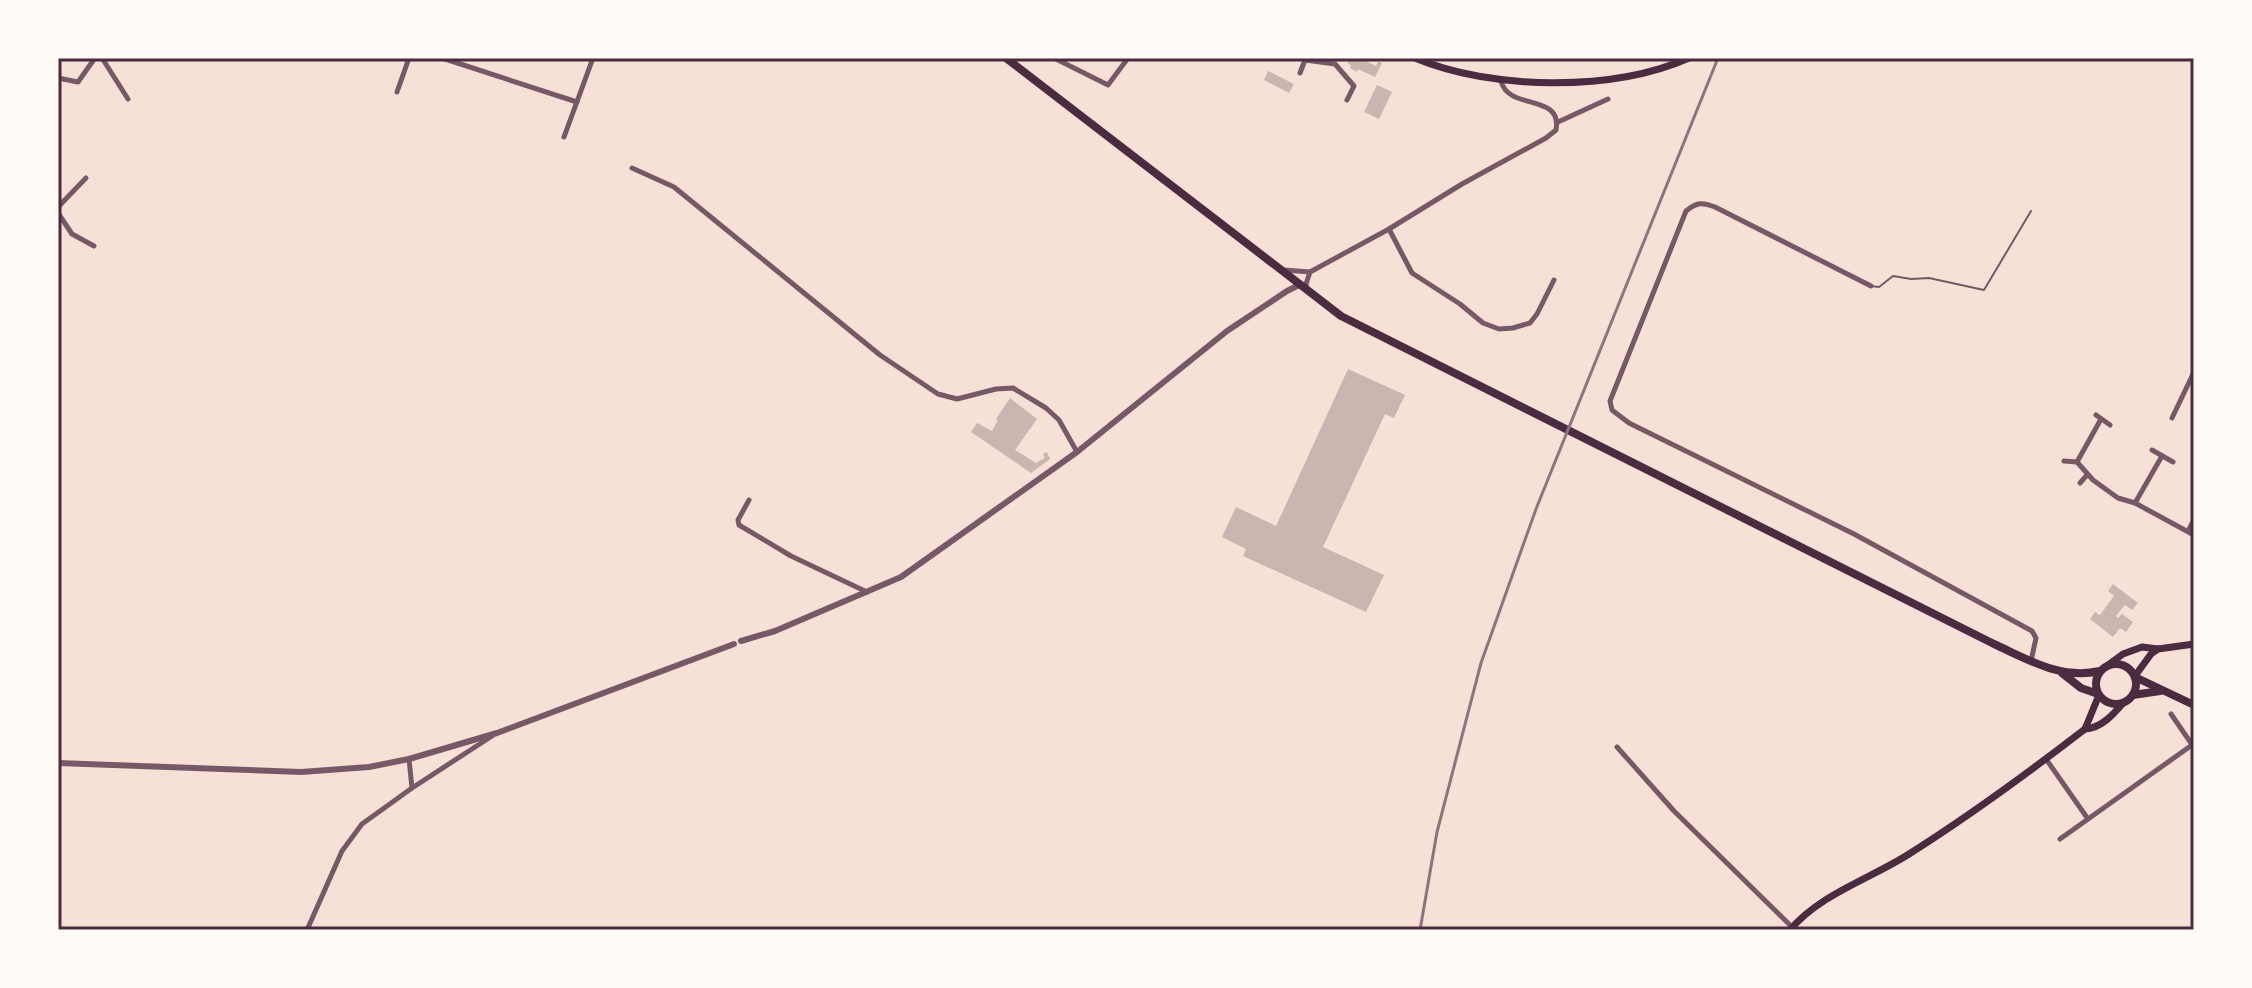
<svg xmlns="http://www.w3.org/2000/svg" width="2252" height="988" viewBox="0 0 2252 988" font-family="'Noto Sans',sans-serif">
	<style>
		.building { fill: #ccb4b1 }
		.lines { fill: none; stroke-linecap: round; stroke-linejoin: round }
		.service { stroke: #755966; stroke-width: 2 }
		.minor { stroke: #755966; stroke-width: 5 }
		.tertiary { stroke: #755966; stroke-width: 6 }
		.secondary { stroke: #4a2c40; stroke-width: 7 }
		.primary { stroke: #4a2c40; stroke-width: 8 }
		.rail { stroke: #8f747c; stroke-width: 3 }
		.neatline { fill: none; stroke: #4a2c40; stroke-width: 3 }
	</style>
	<rect width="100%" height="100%" fill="#f7e1d7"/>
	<!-- building -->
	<g class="building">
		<path d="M1350 58H1359L1376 66 1378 61 1382 63 1375 77 1358 69 1357 72 1350 68 1351 65 1347 63Z"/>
		<path d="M1268 71 1294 84 1289 93 1264 80Z"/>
		<path d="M1377 85 1392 92 1379 119 1364 112Z"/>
		<path d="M1348 369 1405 395 1394 418 1385 414 1323 547 1384 575 1366 612 1243 556 1246 549 1222 537 1236 507 1276 526Z"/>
		<path d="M1010 398 1037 419 1015 450 1036 463 1045 458 1043 454 1047 452 1050 459 1031 473 971 432 977 423 992 431 998 420 996 419Z"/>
		<path d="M2113 584 2138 603 2132 610 2125 605 2116 616 2118 618 2122 614 2133 622 2126 632 2120 628 2113 637 2090 619 2095 612 2100 615 2114 596 2108 591Z"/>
	</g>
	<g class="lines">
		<!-- service -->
		<path class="service" d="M1871 286 1879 287 1893 276 1911 279 1929 278 1984 290 2031 211"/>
		<!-- minor -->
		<g class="minor">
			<path d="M102 58 128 99"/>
			<path d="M442 58 577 102"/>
			<path d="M1054 58 1108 85 1128 58"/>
			<path d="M1300 73 1305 60 1335 64 1354 86 1347 100"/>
			<path d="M58 78 78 82 95 58"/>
			<path d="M397 92 409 58"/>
			<path d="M1558 122 1608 99"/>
			<path d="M564 137 593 58"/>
			<path d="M632 168 674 187 880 355 938 394 957 399 996 389 1013 388 1046 408 1059 420 1077 452"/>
			<path d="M58 207 86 178"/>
			<path d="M58 213 72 234 94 246"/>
			<path d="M1389 229 1412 273 1460 304 1483 323 1499 329 1513 328 1530 323 1537 314 1554 280"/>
			<path d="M1284 270 1310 272 1389 229 1462 184 1546 138 1556 130C1563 93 1508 111 1501 81"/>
			<path d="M1871 286 1715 207C1702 202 1697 202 1686 211L1610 401 1612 410 1629 423 1854 534 2032 631 2036 638 2031 661"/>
			<path d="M1307 290 1306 284 1310 272"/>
			<path d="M2096 415 2110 425"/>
			<path d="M2172 418 2194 372"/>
			<path d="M2101 419 2077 462 2093 480 2118 498 2135 503 2194 535"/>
			<path d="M2152 450 2173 462"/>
			<path d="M2064 461 2077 462"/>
			<path d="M2080 483 2087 475"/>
			<path d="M749 500 738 520 739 525 791 556 867 592"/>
			<path d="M2135 503 2162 456"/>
			<path d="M2188 531 2194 520"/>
			<path d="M2171 714 2193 746"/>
			<path d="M1617 747 1674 811 1792 927"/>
			<path d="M409 759 412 788"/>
			<path d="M2046 759 2088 819"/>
			<path d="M2060 839 2192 745"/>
			<path d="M307 930 342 851 362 824 412 788 492 736"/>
		</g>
		<!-- tertiary -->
		<g class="tertiary">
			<path d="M741 641 775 631 901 577 1077 452 1227 331 1287 291 1299 285"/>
			<path d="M58 763 301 772 369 767 409 759 497 733 734 644"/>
		</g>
		<!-- secondary -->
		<g class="secondary">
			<path d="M1415 58C1491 90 1612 92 1689 58"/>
			<path d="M2108 665 2123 654 2142 647 2158 649 2194 644"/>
			<path d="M2135 676 2151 654 2158 649"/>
			<path d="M2085 729 2099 695"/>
			<path d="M1790 930C1820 894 1870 879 1909 854 1969 816 2028 773 2085 729 2101 728 2113 715 2123 703"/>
		</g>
		<!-- primary -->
		<g class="primary">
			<path d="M1006 58 1341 316 1994 644C2029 660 2061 680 2100 671"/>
			<circle cx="2116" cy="684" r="20"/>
			<path d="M2062 673 2081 688 2098 694"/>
			<path d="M2135 677 2194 705"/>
			<path d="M2133 695 2160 691"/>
		</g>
		<!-- rail -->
		<path class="rail" d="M1420 930 1437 832 1481 663 1536 509 1718 58"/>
	</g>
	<!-- border -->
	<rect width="2252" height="988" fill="none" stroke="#fffaf5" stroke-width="120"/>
	<rect x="60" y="60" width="2132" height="868" class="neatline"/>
</svg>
